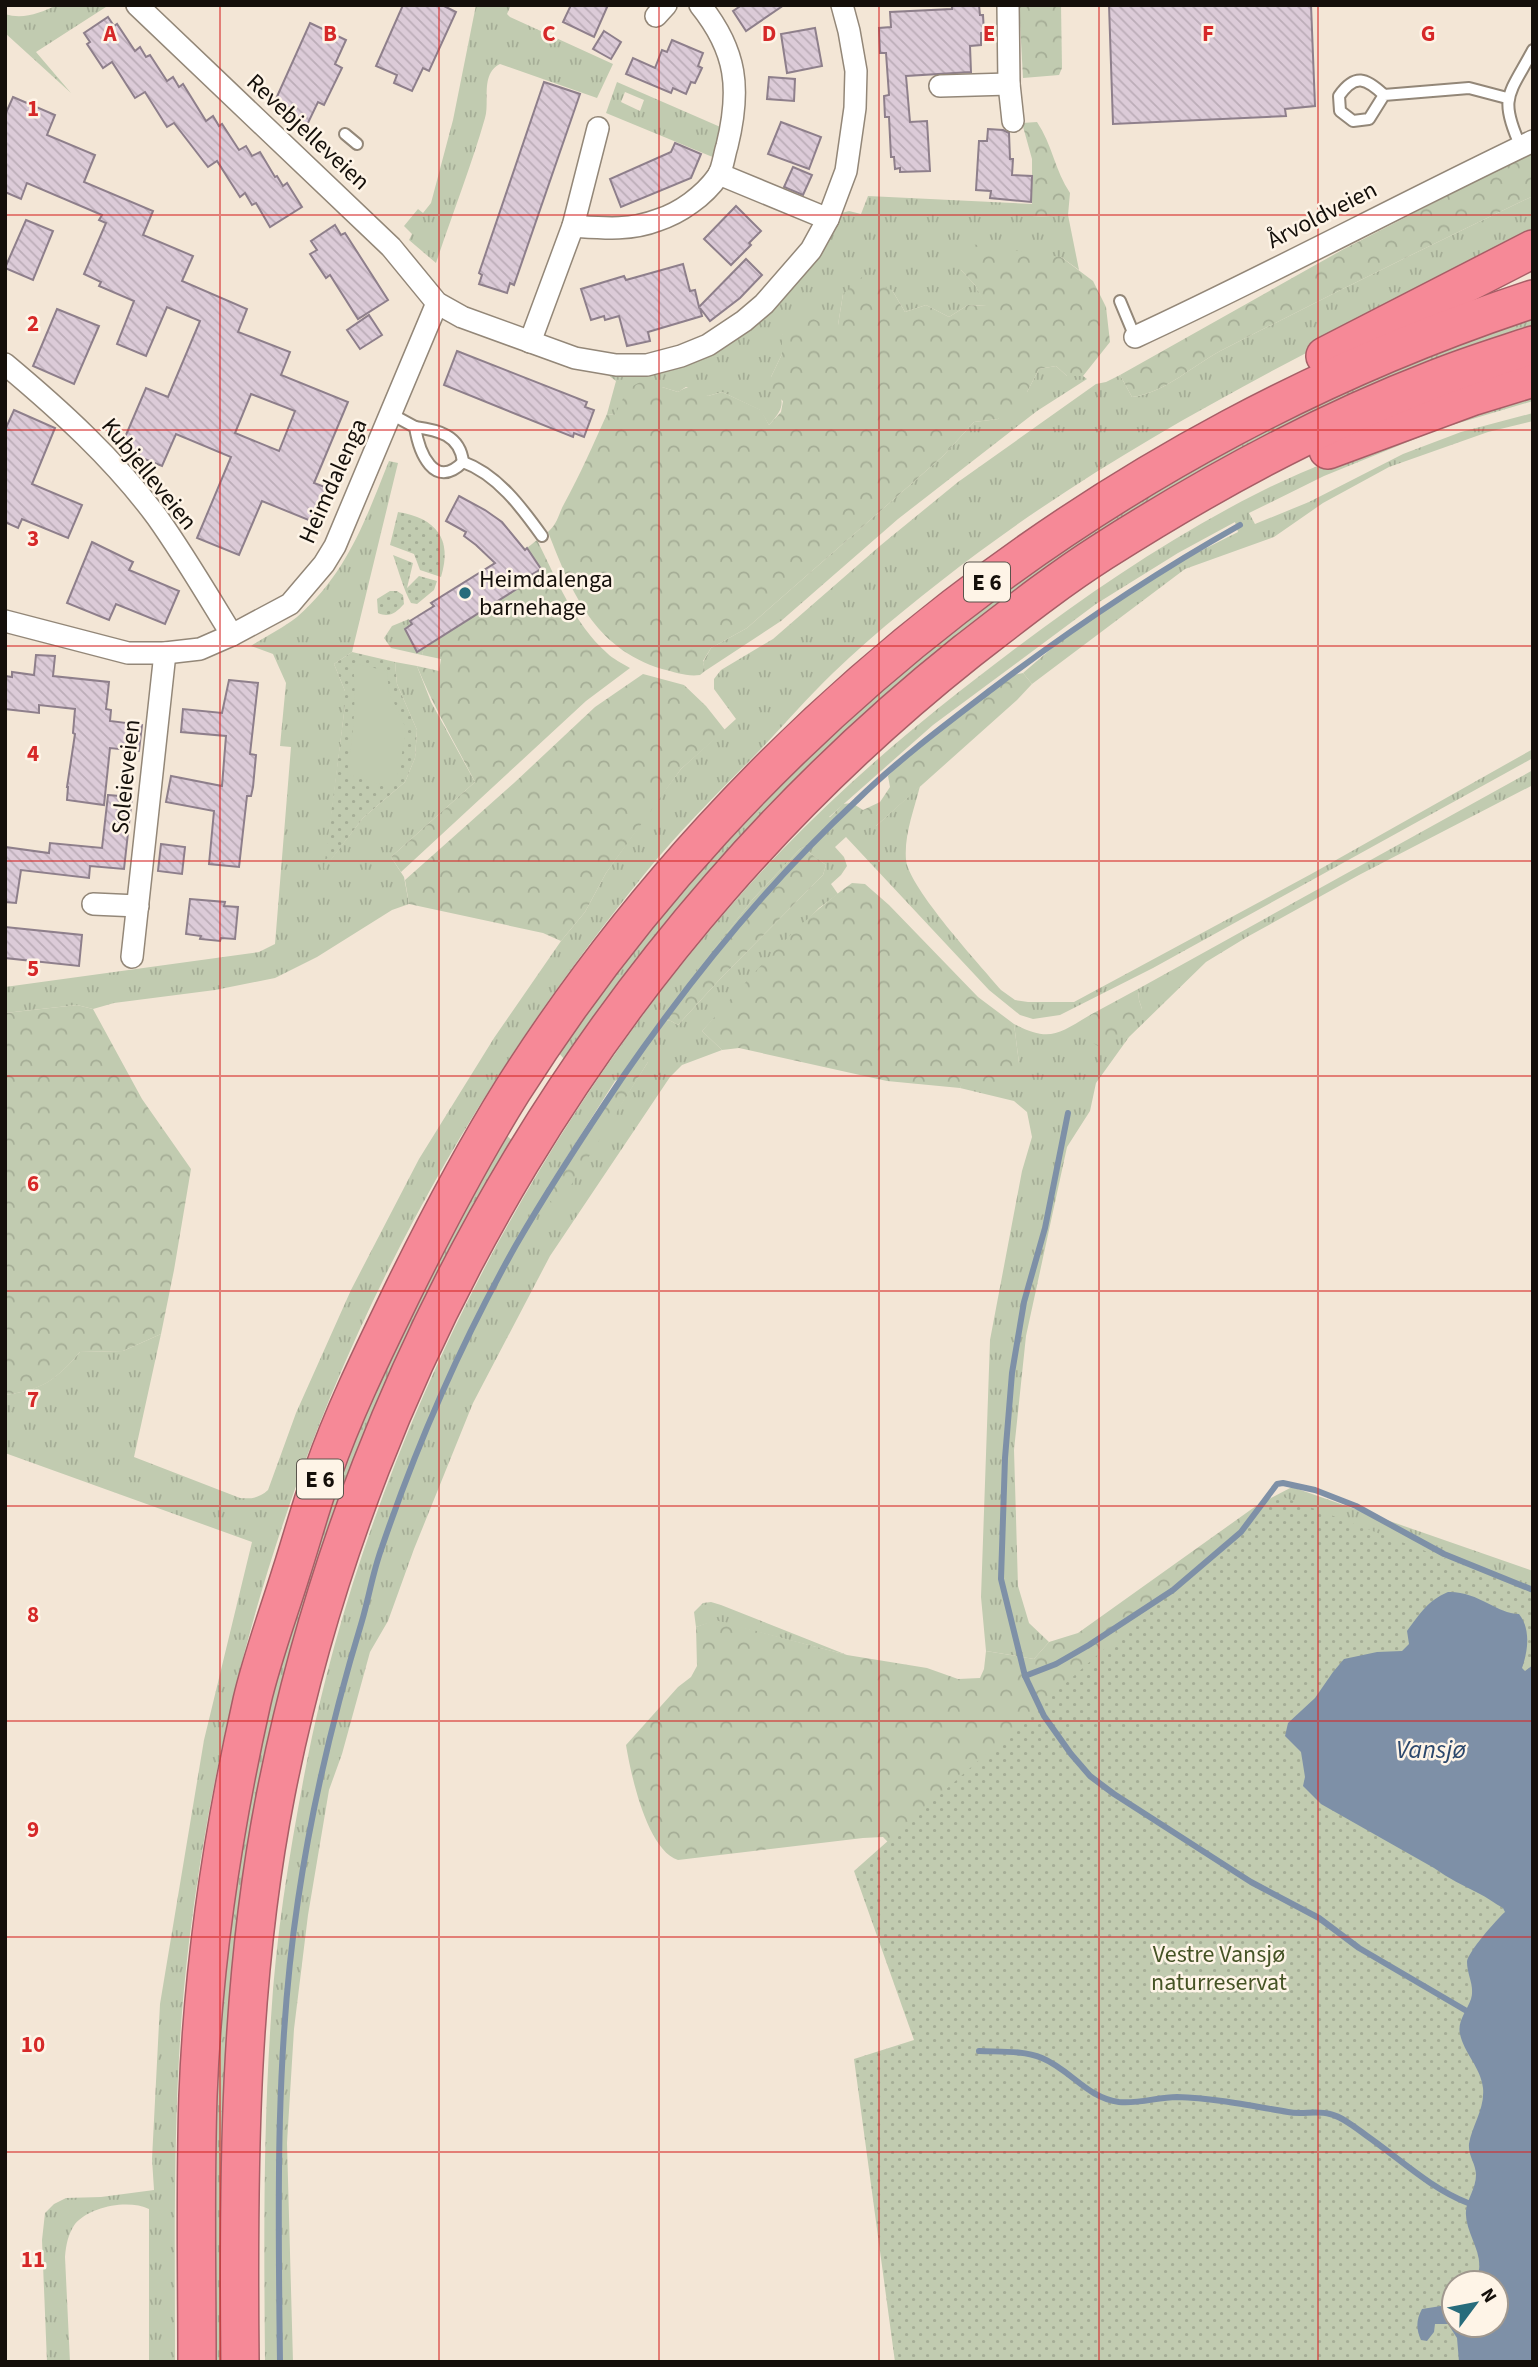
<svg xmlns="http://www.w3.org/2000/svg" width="1538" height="2367" viewBox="0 0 1538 2367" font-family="'Source Sans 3',sans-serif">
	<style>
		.grass { fill: url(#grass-tufts); fill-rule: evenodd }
		.forest { fill: url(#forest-crowns) }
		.park { fill: url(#park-dots); fill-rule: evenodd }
		.pitch { fill: #c1cbb0 }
		.water { fill: #7e90a7; fill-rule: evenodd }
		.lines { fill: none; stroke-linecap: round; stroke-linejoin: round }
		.stream { stroke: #7e90a7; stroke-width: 6 }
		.building { fill: url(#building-back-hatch); stroke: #8e7f8b; stroke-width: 2; fill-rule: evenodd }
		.lane-casing { stroke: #938778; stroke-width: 14 }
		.street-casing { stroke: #938778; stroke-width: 24 }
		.highway-casing { stroke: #a75e66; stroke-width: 40 }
		.lane { stroke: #fff; stroke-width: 10 }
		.street { stroke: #fff; stroke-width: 21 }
		.highway { stroke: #f68997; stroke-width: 37 }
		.grid { fill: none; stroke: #d62828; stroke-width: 2; stroke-opacity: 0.55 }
		.poi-dot { fill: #276c7c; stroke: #fef4e7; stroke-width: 2.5 }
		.labels { text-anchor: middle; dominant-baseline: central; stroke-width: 5; stroke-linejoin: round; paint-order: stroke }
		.shield { fill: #fef4e7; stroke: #5a544c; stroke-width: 2 }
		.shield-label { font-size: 23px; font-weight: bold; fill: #140f0a }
		.street-label { font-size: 24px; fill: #140f0a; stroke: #fef4e7 }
		.poi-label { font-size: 24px; fill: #140f0a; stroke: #fef4e7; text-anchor: start }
		.park-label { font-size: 24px; fill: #455325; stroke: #fef4e7 }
		.water-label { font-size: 26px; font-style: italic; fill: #2b476c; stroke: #fef4e7 }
		.grid-label { font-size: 23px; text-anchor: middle; font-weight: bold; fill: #d62828; stroke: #fef4e7; stroke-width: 5; stroke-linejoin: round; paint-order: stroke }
	</style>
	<defs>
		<pattern id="grass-tufts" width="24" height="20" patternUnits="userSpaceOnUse" patternTransform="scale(1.75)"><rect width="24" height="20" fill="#c1cbb0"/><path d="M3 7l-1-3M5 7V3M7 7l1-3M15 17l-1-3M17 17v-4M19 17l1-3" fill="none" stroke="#a5ad96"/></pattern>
		<pattern id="forest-crowns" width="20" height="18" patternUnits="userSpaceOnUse" patternTransform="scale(1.75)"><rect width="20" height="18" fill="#c1cbb0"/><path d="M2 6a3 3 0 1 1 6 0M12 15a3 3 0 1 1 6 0" fill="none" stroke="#a5ad96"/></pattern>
		<pattern id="park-dots" width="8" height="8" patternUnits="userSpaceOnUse" patternTransform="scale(1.75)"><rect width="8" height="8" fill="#c1cbb0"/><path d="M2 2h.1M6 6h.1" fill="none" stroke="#a5ad96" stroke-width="1.8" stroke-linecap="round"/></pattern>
		<pattern id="building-back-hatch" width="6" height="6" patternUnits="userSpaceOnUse" patternTransform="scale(1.75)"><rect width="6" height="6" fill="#dccbd8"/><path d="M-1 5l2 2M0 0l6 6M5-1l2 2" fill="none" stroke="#bcadb8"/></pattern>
	</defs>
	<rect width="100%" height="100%" fill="#f3e6d6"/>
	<!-- grass -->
	<g class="grass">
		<path d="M57 5H109L36 52 71 93 5 33V14C23 20 40 13 57 5Z"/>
		<path d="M476 5H511L507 14 510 17 613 64 597 98 500 64C480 74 490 101 485 118 471 167 452 215 436 263L409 240 412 234 404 226 418 209 423 213 431 203 453 120Z"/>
		<path d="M617 82 725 129 715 158 606 113ZM625 92 644 100 640 111 621 102Z"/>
		<path d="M868 196 1033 204V217L1068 215 1079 270 1061 257 961 270 975 285 987 306 968 305 949 317 926 305 905 312 892 290 843 294 838 325H825L782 335V354L771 377C783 400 788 404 769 425L760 410 722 392 708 396 686 387 678 392 662 387 615 415 607 414 616 381 608 375 611 371 710 353 838 214 849 211 861 214Z"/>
		<path d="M1533 196V237C1344 334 1150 425 979 552 928 590 878 630 833 673 807 698 783 726 758 752 720 791 681 829 647 871 390 1186 239 1538 189 1942 172 2080 175 2222 175 2362H149V2209C129 2199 90 2206 75 2224 68 2234 66 2245 65 2257L70 2362H47L42 2240 45 2213 54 2204 66 2198 101 2197 154 2190 152 2159 160 2004 204 1740 252 1542 5 1453V1395C42 1390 56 1380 80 1352L123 1351 161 1334 134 1457 240 1498C252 1499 259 1498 268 1490L296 1413 351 1290 419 1159 494 1038 561 941 585 912 606 873 649 812 681 769 736 719 714 689V679L721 670 773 639 881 545 958 482 1096 384 1106 382 1120 375 1132 397C1166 393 1195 363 1226 348 1328 296 1430 245 1533 196Z"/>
		<path d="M1533 313V327L1495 339 1017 593 567 1059H564L558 1052 583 1014 692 876 822 739 1030 568 1263 426Z"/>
		<path d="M1056 366 1067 376H1083L1087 379 1037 411 898 519 781 621 705 671 703 662 711 648 747 628 943 456 974 422 998 419 1027 392 1039 369Z"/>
		<path d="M1533 394V401L1442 428 1324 476 1249 513 1255 524 1309 502 1403 454 1461 432 1533 413V421L1488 432 1389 467 1323 503 1274 537 1185 569 1032 684 1023 673 1087 618 1157 573 1238 532 1235 522 1178 553 1096 604 933 725 829 817 876 826 920 786C914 810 904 835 906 860 909 888 980 965 1001 990L1015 1000 1028 1002H1074L1313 873 1533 749V758L1153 968 1060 1015 1033 1019 1020 1015 989 990 846 837 835 847 844 857 847 866 841 875 831 884 838 894 819 908 702 1031 722 1050 682 1065 670 1077 550 1256 473 1403 414 1549 388 1621 370 1652 342 1754 329 1790 308 1915 294 2029 287 2143 293 2362H265C264 2247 263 2133 271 2018 276 1934 290 1849 306 1766 371 1436 548 1094 781 851 852 777 930 713 1012 651 1090 592 1171 537 1258 493 1345 449 1440 424 1533 394ZM802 847 826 865 823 875 721 978 678 1025 671 1021 660 1019 753 899ZM648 1062 598 1140 547 1188 615 1081Z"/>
		<path d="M389 461 398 463 352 652 334 664 345 691V705L325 867 363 818 405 782 415 758 417 730 397 684 395 662 417 666 431 702 475 782 391 857 404 877 409 904 392 910 317 957 275 978 215 990 114 1003 93 1009 77 1005 5 1013V987L259 952 275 944 291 747 280 746 286 683 273 654 251 646C266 636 283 628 297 617 347 573 365 521 389 461Z"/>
		<path d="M409 619 412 624 405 629 411 641 421 638 425 644 422 655 391 648 384 638 392 626Z"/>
		<path d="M1533 770V785L1359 875 1247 937 1206 962 1129 1037 1096 1083 1090 1111 1067 1147 1026 1336 1014 1450 1018 1586 1029 1623 1049 1642 1034 1659 986 1651 981 1597 990 1340 1022 1171 1032 1137 1027 1112 1014 1101 960 1088 964 1079 1019 1063 1014 1024C1049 1042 1057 1035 1090 1015V1025L1142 1009 1139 1000 1138 989Z"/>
		<path d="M506 1135 514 1142 279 1707 225 2362H213L215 2093 223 1968 258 1746 281 1651 321 1519 417 1290Z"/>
		<path d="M1292 1487 1533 1571V1608L1288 1510 1256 1506Z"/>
		<path d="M711 1602 721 1605 847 1655 715 1621 696 1627 694 1612 703 1603Z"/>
	</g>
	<!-- forest -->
	<g class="forest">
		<path d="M1019 5H1061L1062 68 1059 75 1023 78Z"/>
		<path d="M1037 122C1052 144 1055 171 1070 193L1068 215 1032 217V159L1022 123Z"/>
		<path d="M1533 152V196C1430 245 1328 296 1226 348 1195 363 1166 393 1132 397L1120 375 1342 250Z"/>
		<path d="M971 244 1061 257 1093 281 1106 307 1110 342 1083 376H1067L1056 366 1039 369 1027 392 1028 404 998 419 974 422 943 456 747 628 711 648 703 661 705 671 700 675C687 677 675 672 662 669 594 648 572 593 548 532 558 523 558 515 564 504 580 475 593 445 607 414L615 415C626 393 628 381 655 380L662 387 678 392C691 384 696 387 708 396L722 392 761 410 769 425 781 412 783 401 771 391V377L782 354V335L803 313 825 325H838L843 294 862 277 892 290 905 312 926 305 949 317 968 305 986 306 975 285 961 270Z"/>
		<path d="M537 540C556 578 574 624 607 653 613 659 622 663 630 668L586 701 401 872 391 857 475 782C455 743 433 706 417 666L439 671 441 659 422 655 425 644 426 646 523 585 521 581 540 569 527 548Z"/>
		<path d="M1023 673 1032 684 1017 700 876 826 846 836 829 818 843 804 852 803 863 810 880 802 890 787 888 776 911 752 1013 675Z"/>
		<path d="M643 674 684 685 706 706 725 730 681 769 606 873 585 912 561 941 543 933 409 904 405 880 514 783 595 707Z"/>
		<path d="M802 847 826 865 823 875 721 978 678 1025 671 1021 659 1019 753 899Z"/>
		<path d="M852 883 865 884 889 905 978 997 1014 1024 1019 1063 1012 1085 965 1079 960 1088 887 1081 739 1048 722 1050 702 1031C749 979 794 924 852 883Z"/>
		<path d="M1138 989 1139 1000 1142 1009C1134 1028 1116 1039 1098 1046L1088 1040 1090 1015Z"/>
		<path d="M77 1005 93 1009 142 1099 191 1169 174 1270 161 1334 123 1351 80 1352C56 1380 43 1390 5 1395V1013Z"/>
		<path d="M634 1055 648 1062 558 1206 544 1197 547 1188Z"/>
		<path d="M1256 1506 1288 1510 1533 1608V1665L1524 1672 1522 1668C1529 1651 1531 1629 1519 1614 1509 1614 1503 1609 1494 1605 1442 1581 1439 1591 1407 1631L1409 1644 1402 1651 1377 1652 1345 1659 1333 1672 1315 1698 1291 1719 1285 1732 1288 1741 1301 1752 1305 1777 1303 1784 1321 1804 1345 1859 1337 1897 1316 1908 1309 1921 1429 2003 1445 2017 1457 2043 1449 2057 1436 2053 1415 2034 1310 1979 1259 1957 1236 1935 1194 1917 1095 1863 1074 1872 1105 1899 1128 1910 1154 1919 1185 1956 1148 1994 1109 1982H1086L1074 1966 1063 1971 1060 1990C1101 2009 1141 2028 1177 1989L1207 1986 1224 2007 1210 2024 1221 2049 1219 2060C1237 2053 1246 2052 1263 2064L1265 2086 1247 2098 1196 2091 1146 2095 1153 2110 1126 2136 1114 2171 1090 2203C1094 2208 1102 2215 1104 2221 1113 2243 1097 2270 1086 2289L1100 2307 1111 2317 1138 2310 1161 2313 1169 2350 1161 2362H905L876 2179 870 2071C888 2060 917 2048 925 2026 929 2014 930 2007 936 1995 928 1966 913 1944 896 1920 904 1892 907 1859 883 1837L863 1838 678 1860C647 1850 631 1775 626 1745L678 1687 691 1677 697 1666 696 1627 715 1620 847 1655 927 1668 958 1679 980 1678 984 1669 986 1651 1034 1659 1049 1642 1078 1633Z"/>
	</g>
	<!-- park -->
	<g class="park">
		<path d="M398 512C436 518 453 539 441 577L420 570 414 554 390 545Z"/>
		<path d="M393 555 413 563 407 588 419 576 437 581 434 590 417 604 411 603C404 591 398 569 393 555Z"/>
		<path d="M390 591H397L403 595 404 604C396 613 389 618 378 613L377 599Z"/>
		<path d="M352 652 395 662 397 684 417 730 415 758 405 782 363 818 324 869 345 705V691L334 664Z"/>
		<path d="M1278 1495 1533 1592V2362H895L854 2059 914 2040 854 1871ZM1454 2283H1496V2325H1454Z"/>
	</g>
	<!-- pitch -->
	<path class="pitch" d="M353 663 387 671 389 692 405 726V736L399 771 395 779 386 786 347 774C353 736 357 701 353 663Z"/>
	<!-- water -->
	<path class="water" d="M1448 1592C1478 1591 1497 1614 1519 1614 1531 1629 1528 1651 1522 1668L1525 1671 1533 1665V2362H1459L1457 2338 1448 2324H1435L1434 2332 1427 2341 1421 2340C1416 2329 1416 2320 1422 2309L1441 2306C1446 2279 1452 2284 1476 2278 1488 2257 1464 2233 1466 2211 1467 2199 1476 2188 1476 2175 1476 2164 1468 2156 1469 2144 1472 2125 1485 2109 1483 2088 1481 2068 1464 2053 1460 2034 1457 2021 1467 2011 1471 1999 1475 1986 1467 1975 1467 1962 1467 1953 1497 1919 1505 1912L1503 1908C1495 1904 1487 1897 1478 1893 1464 1886 1448 1878 1434 1868L1321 1804 1303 1786 1305 1777 1301 1752 1285 1736 1288 1723 1315 1698 1333 1672 1344 1659 1377 1652 1402 1651 1409 1644 1407 1631C1420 1614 1427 1601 1448 1592ZM1454 2283H1496V2325H1454Z"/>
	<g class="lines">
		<!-- stream -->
		<g class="stream">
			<path d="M1068 1113 1045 1228 1024 1302 1012 1373 1005 1458 1001 1579 1025 1676 1044 1716 1071 1754 1090 1776 1114 1794 1251 1882 1319 1918 1359 1948 1465 2010"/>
			<path d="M1025 1676 1056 1664 1089 1645 1173 1590 1241 1532 1277 1484 1283 1483 1315 1490 1356 1506 1444 1554 1533 1590"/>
			<path d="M979 2051C999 2052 1023 2050 1042 2058 1071 2070 1087 2098 1119 2102 1139 2104 1158 2097 1177 2097 1215 2098 1252 2106 1288 2112 1302 2115 1316 2110 1330 2114 1343 2117 1356 2128 1367 2136 1400 2159 1430 2188 1468 2203"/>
			<path d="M280 2362C278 2207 275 2053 298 1900 312 1805 334 1713 362 1621 369 1597 373 1571 382 1547 417 1444 462 1341 516 1245 549 1188 585 1133 622 1078 691 978 767 884 856 801 898 760 945 725 992 689 1071 629 1153 574 1240 525"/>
		</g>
	</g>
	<!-- building -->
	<g class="building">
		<path d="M403 5H442L456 12 429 71 423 68 412 91 394 83 397 75 376 66Z"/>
		<path d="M571 5H608L594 37 563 22Z"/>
		<path d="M742 5H784L746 31 733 11Z"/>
		<path d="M952 5H979L980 15H983L984 33H981V45L970 46 971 72 906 76 910 122 927 121 930 171 900 172V168L895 169 894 157H891L889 117H885L884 96 889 95 886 53H880L879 28 891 27 890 12 952 9Z"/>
		<path d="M1109 5H1311L1315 106 1285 109 1286 116 1113 124Z"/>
		<path d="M108 17 114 26 117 24 135 51 140 47 146 57 150 55 167 81 173 77 179 87 183 84 206 121 213 116 219 126 222 124 239 150 246 146 252 156 260 152 275 177 277 176 283 186 287 183 302 207 270 227 256 203 252 205 245 193 240 197 217 161 208 167 174 123 167 127 145 92 135 98 112 62 103 68 87 44 90 42 84 33Z"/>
		<path d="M310 23 346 40 335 64 342 68 324 105 318 102 307 125 289 117 293 109 275 101Z"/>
		<path d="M815 28 822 66 787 73 781 34Z"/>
		<path d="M604 31 621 42 611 59 593 49Z"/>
		<path d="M672 40 703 53 698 66 702 68 695 83 691 82 686 94 673 88 671 93 626 74 633 58 655 68 662 50 667 52Z"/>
		<path d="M769 77 795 79 794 101 767 99Z"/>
		<path d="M544 82 580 94 514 285 510 283 507 293 479 284 482 275 479 273Z"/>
		<path d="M13 97 55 115 47 135 95 155 84 182 153 211 143 235 193 256 182 281 247 309 238 332 290 352 281 375 348 402 314 483 330 489 316 523 262 501 239 555 197 538 231 457 176 434 162 466 120 449 146 388 168 397 200 321 167 307 146 356 117 344 134 301 99 286 101 282 84 274 106 223 99 220 102 215 27 183 21 199 5 192V115ZM251 394 295 411 279 451 235 433Z"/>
		<path d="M781 122 821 137 809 169 768 154Z"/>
		<path d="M988 129 1003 130 1009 133 1010 159H1013L1012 175 1032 176 1031 202 990 198 991 191 976 190 979 141H987Z"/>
		<path d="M675 143 701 154 691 178 621 207 610 179 671 152Z"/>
		<path d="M793 167 812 175 803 195 784 187Z"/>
		<path d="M736 206 761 231 749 243 751 245 731 265 704 239Z"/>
		<path d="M26 220 53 231 33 280 5 268Z"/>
		<path d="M335 225 341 235 345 233 388 300 358 319 330 275 326 278 310 254 317 250 311 241Z"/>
		<path d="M746 259 762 275 740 298 710 321 700 308 702 316 648 332 650 341 627 346 619 316 605 320 604 316 591 320 581 289 624 276 626 280 683 264 690 291 695 290 699 307Z"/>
		<path d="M57 309 99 326 74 384 33 366Z"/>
		<path d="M369 315 382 335 360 349 347 330Z"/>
		<path d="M457 351 587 402 585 407 594 410 584 437 574 433 573 437 444 385Z"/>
		<path d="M14 410 55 428 32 484 82 505 68 538 22 519 18 528 5 522V430Z"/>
		<path d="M459 496 485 510 502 522 525 550 527 548 541 569 521 581 523 585 417 652 405 629 412 624 410 621 434 606 431 603 495 563 476 545 464 536 466 532 446 521Z"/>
		<path d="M92 542 133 562 129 570 179 591 165 624 116 604 109 620 67 603Z"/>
		<path d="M36 655 55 656 53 676 109 682 106 709 111 710 110 721 142 725 139 751 110 748 104 805 67 800 68 787H67L75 734 73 733 75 709 39 705V713L5 709V676L12 677V672L34 675Z"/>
		<path d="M229 680 258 683 250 754 256 755 253 787 251 796H247L239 867 209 864 214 811 166 802 171 776 222 786 226 736 181 732 183 709 222 713Z"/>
		<path d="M108 795 132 797 124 869 90 866 89 878 21 870 16 903 5 902V847L49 853 50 843 102 848Z"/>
		<path d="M161 844 185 847 182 874 158 871Z"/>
		<path d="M190 899 225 902 224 906 238 907 235 939 221 938 220 941 200 939 201 936 186 934Z"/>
		<path d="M5 927 82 935 79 966 5 958Z"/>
	</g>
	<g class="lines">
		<defs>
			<g id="lane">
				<path d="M1384 95 1369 119 1353 121 1340 111 1339 96C1355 73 1366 78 1384 95L1469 88 1507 98"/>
				<path d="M345 134 357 144"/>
				<path d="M1521 147C1498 97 1509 95 1533 50"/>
				<path d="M1120 301 1135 337"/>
				<path d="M391 414 415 427C419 452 434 491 463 462 497 474 522 508 542 536"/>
				<path d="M415 427C438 430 460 435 463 462"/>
			</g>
			<g id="street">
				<path d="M137 5 391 247 437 303 462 317 575 358 616 365H647L681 356 708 345 744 321 764 304 811 250 828 219 846 171 855 108 856 71 849 31 842 5"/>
				<path d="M1008 5 1009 84 1013 121"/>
				<path d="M656 16 666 5"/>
				<path d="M940 86 1009 84"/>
				<path d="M719 174 828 219"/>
				<path d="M573 226 598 128"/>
				<path d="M1135 337C1269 275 1399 205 1533 141"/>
				<path d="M530 342 573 226C602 228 630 231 658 220 680 213 704 196 718 176 723 168 724 155 727 146 741 89 737 51 700 5"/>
				<path d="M5 364C60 410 114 459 157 517 184 555 208 596 232 635"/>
				<path d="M5 621 128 653H165L200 649 232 635 290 604 324 564 335 546 437 303"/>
				<path d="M93 904 138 906"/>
				<path d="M132 957 165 653"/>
			</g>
			<g id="highway">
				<path d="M1325 356 1533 249"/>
				<path d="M1328 450 1474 396 1533 378"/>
				<path d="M197 2362C197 2273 195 2184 198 2096 203 1963 223 1830 252 1701 262 1658 278 1615 291 1573 302 1539 311 1505 323 1472 345 1409 375 1349 404 1289 437 1222 472 1155 512 1091 747 720 1116 436 1533 299"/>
				<path d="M240 2362C238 2172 239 1980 276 1793 364 1348 610 935 966 652 1010 618 1055 582 1102 552 1207 485 1318 424 1435 379 1467 366 1500 356 1533 345"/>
			</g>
		</defs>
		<!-- lane casing -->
		<use href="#lane" class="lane-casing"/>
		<!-- street casing -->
		<use href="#street" class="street-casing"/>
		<!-- highway casing -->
		<use href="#highway" class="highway-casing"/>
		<!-- lane -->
		<use href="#lane" class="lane"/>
		<!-- street -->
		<use href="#street" class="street"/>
		<!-- highway -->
		<use href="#highway" class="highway"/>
	</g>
	<!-- grid -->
	<path class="grid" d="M220 5V2362M439 5V2362M659 5V2362M879 5V2362M1099 5V2362M1318 5V2362M5 215H1533M5 430H1533M5 646H1533M5 861H1533M5 1076H1533M5 1291H1533M5 1506H1533M5 1721H1533M5 1937H1533M5 2152H1533"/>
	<!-- markers -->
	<circle class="poi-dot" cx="465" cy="593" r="7"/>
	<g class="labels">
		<!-- shield labels -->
		<g class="shield">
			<rect x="964" y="562.5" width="46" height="39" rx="5"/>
			<rect x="297" y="1459.5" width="46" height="39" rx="5"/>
		</g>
		<g class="shield-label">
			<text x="987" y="582">E 6</text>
			<text x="320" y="1479">E 6</text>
		</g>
		<!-- street labels -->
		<g class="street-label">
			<text transform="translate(308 132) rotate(43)">Revebjelleveien</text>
			<text transform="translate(1322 215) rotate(-27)">Årvoldveien</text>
			<text transform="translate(149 474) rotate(51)">Kubjelleveien</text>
			<text transform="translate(333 481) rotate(-66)">Heimdalenga</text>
			<text transform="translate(126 777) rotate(-84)">Soleieveien</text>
		</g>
		<!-- poi labels -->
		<g class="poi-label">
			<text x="479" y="579">Heimdalenga<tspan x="479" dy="28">barnehage</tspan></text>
		</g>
		<!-- park labels -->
		<g class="park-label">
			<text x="1219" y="1954">Vestre Vansjø<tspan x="1219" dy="28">naturreservat</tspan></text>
		</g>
		<!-- water labels -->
		<g class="water-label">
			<text x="1431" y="1749">Vansjø</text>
		</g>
	</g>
	<g class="grid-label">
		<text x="110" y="41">A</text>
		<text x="330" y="41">B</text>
		<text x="549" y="41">C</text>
		<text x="769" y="41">D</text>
		<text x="989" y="41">E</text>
		<text x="1208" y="41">F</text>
		<text x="1428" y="41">G</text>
		<text x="33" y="116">1</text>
		<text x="33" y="331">2</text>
		<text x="33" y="546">3</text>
		<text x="33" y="761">4</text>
		<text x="33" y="976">5</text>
		<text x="33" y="1191">6</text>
		<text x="33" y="1407">7</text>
		<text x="33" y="1622">8</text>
		<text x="33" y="1837">9</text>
		<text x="33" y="2052">10</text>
		<text x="33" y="2267">11</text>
	</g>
	<!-- border -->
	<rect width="1538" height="2367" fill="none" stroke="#140f0a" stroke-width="14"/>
	<!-- north arrow -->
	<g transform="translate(1475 2304) rotate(58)"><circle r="33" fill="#fef4e7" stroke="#a0988f" stroke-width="2"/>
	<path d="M0-5L12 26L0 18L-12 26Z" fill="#276c7c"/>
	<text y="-10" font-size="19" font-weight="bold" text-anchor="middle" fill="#140f0a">N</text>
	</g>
</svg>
